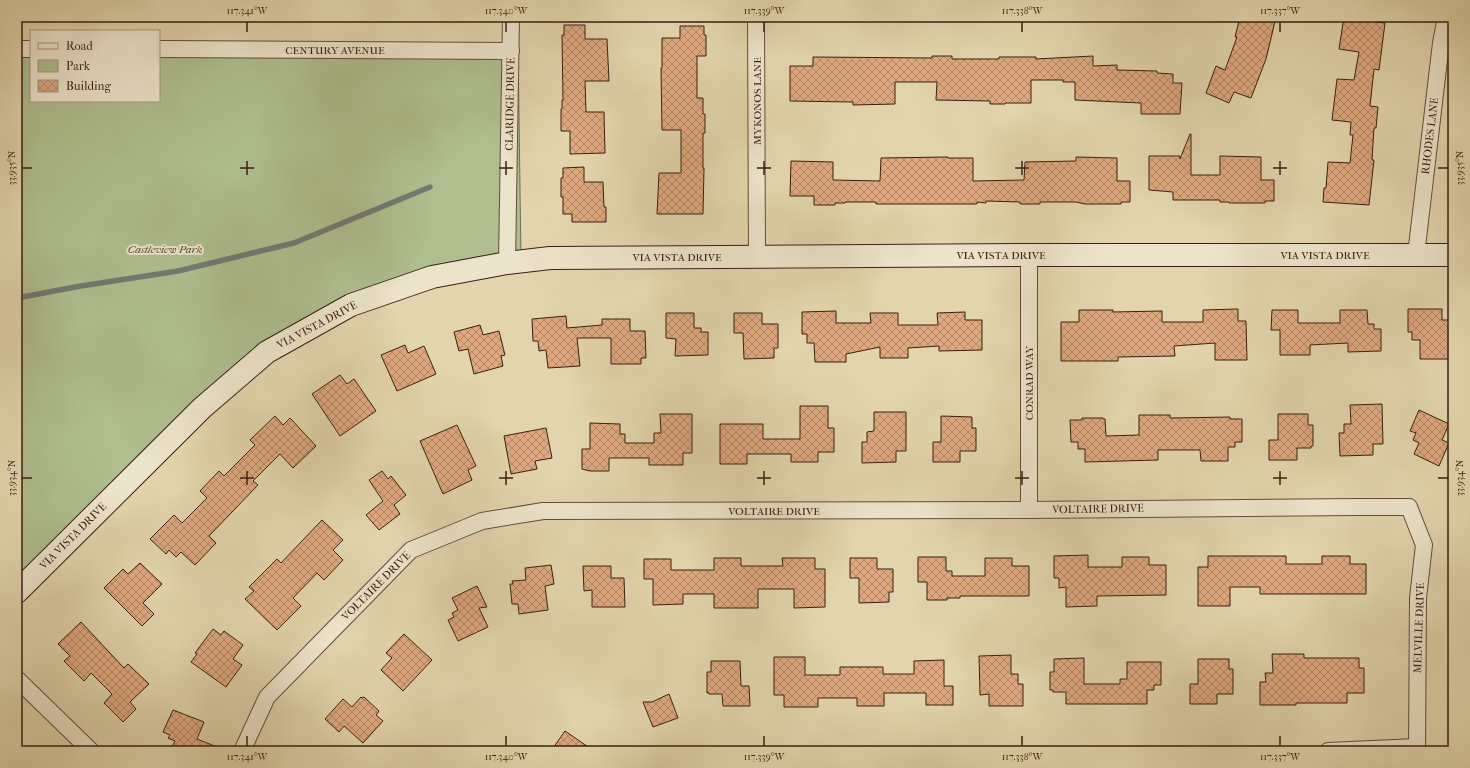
<svg xmlns="http://www.w3.org/2000/svg" width="1470" height="768" viewBox="0 0 1470 768" font-family="'IM FELL French Canon',serif">
	<style>
		.park { fill: #aebe8e; stroke: #746e50 }
		.lines { fill: none; stroke-linecap: round; stroke-linejoin: round }
		.stream { stroke: #727973; stroke-width: 5.5 }
		.building { fill: url(#building-cross-hatch); stroke: #3a1e12 }
		.street-casing { stroke: #644c39; stroke-width: 18 }
		.secondary-casing { stroke: #3a1e12; stroke-width: 24 }
		.street { stroke: #ece4ca; stroke-width: 16 }
		.secondary { stroke: #ece4ca; stroke-width: 22 }
		.ticks { fill: none; stroke: #3a1e12; stroke-width: 1.5 }
		.labels { text-anchor: middle; dominant-baseline: central; stroke-width: 4; stroke-linejoin: round; paint-order: stroke }
		.street-label { font-size: 11px; fill: #3a1e12; stroke: #ece4ca }
		.park-label { font-size: 11px; font-style: italic; fill: #574631; stroke: #ece4ca }
		.neatline { fill: none; stroke: #3a1e12; stroke-width: 1.5 }
		.ticks-label { font-size: 10px; text-anchor: middle; fill: #3a1e12 }
	</style>
	<defs>
		<pattern id="building-cross-hatch" width="8" height="8" patternUnits="userSpaceOnUse"><rect width="8" height="8" fill="#dfa880"/><path d="M0 0l8 8M0 8l8-8" fill="none" stroke="#b68867"/></pattern>
	</defs>
	<rect width="100%" height="100%" fill="#e2d5ad"/>
	<filter id="stains"><feTurbulence type="fractalNoise" baseFrequency=".005" numOctaves="4"/><feColorMatrix values="0 0 0 0 .2 0 0 0 0 .09 0 0 0 0 .02 0 0 0 .5 -.17"/></filter>
	<radialGradient id="worn" r=".72"><stop offset=".6" stop-color="#630" stop-opacity="0"/><stop offset="1" stop-color="#630" stop-opacity=".3"/></radialGradient>
	<!-- park -->
	<path class="park" d="M17 46H31V101H159V46H518L521 260H509L298 332 17 592Z"/>
	<g class="lines">
		<!-- stream -->
		<path class="stream" d="M17 298 81 286 178 271 294 243 430 187"/>
	</g>
	<!-- building -->
	<g class="building">
		<path d="M1240 17H1276L1266 59 1251 98 1234 92 1229 103 1206 93 1216 66 1225 70 1237 37H1235Z"/>
		<path d="M1344 17H1377L1376 22 1385 23 1379 70 1374 69 1370 106 1378 107 1376 128H1374L1372 160H1374L1369 205 1323 202 1324 188H1326L1328 162 1350 163 1353 135H1350L1351 122 1332 120 1337 79 1354 80 1359 52 1339 49Z"/>
		<path d="M564 25H585V39H607L609 81H585L586 112H604L605 153 570 154V131H561V109L562 108V100H563L562 35H564Z"/>
		<path d="M680 26H704V35H706V56H697V98H703V114H705V133H703V168H704L703 214H657L659 173H681V130H662L661 68H662V38H680Z"/>
		<path d="M932 56H952V59H999V57H1036V59L1093 56V66L1117 65V70L1157 71V73L1173 74V83H1182L1180 114H1141V103L1075 100V82H1063V80H1031V103H1005V104H990V101L936 100 937 82H895V104L853 105V102L790 101V66H813V57L932 58Z"/>
		<path d="M1190 134H1191V175H1220V156L1261 157V180H1274V201H1265V203H1229V202H1220V200H1173V192L1149 190V156H1180V159Z"/>
		<path d="M948 157V158H973V181L1024 180 1025 162 1076 161V157L1117 158V181H1130V202H1121V204H1085L1076 202H1040V204H1020V202L986 201V203L977 202V204H876V202H845V203H835V205H814V196H790L791 161 833 162V180L880 181 881 158Z"/>
		<path d="M584 167V182H603L604 207H606V222H572V214H563V197H561V178H563V168Z"/>
		<path d="M1238 309V321H1246L1247 360H1215V343L1174 346 1175 356 1118 357V361H1061V322H1079V310H1113V312L1162 311V322H1203V310Z"/>
		<path d="M1408 309H1442V320H1451V359H1420V340H1412V332H1408Z"/>
		<path d="M1272 310H1298V323H1340V310H1367L1368 324H1374V329H1381V351L1348 352V343L1310 345V355H1280V330H1271Z"/>
		<path d="M836 311V323H871L870 313H898V325H938L937 313 965 312V320H982V350L939 351V346L908 348V358H880V347L846 354V362H815L814 343H807V334H802V312Z"/>
		<path d="M666 313H694V328H701V332H708V355L675 356 676 339 666 338Z"/>
		<path d="M734 313H762V324H778V348H774V358L744 359 743 333H734Z"/>
		<path d="M566 316 567 328 602 325V319H630V331H645L646 358H641V364H611V338H577L580 366 548 368 546 350 539 351 538 341H533L532 319Z"/>
		<path d="M480 325 483 335 499 331 505 355 501 356 503 366 474 374 468 349 459 351 454 332Z"/>
		<path d="M405 345 408 353 424 346 436 374 397 391 381 355Z"/>
		<path d="M340 375 347 384 354 379 376 411 340 436 312 394Z"/>
		<path d="M1382 404 1383 444H1373V455L1340 456 1339 433H1344V424H1351L1350 405Z"/>
		<path d="M800 406H828V428H834V452H818V462H791V454H747V464H720V424H763V439H800Z"/>
		<path d="M1419 410 1449 424 1442 440 1449 443 1439 466 1414 454 1419 443 1413 440 1416 433 1410 431Z"/>
		<path d="M874 412H906V451H896V462L862 463V442H867V432L874 431Z"/>
		<path d="M660 414H692V453H683V465H649V458H609V471H590L582 469V449H590V423L620 424V434H625V443H654V433H661Z"/>
		<path d="M1278 414H1308V425H1313V446H1311V448H1297V460H1269V440H1278Z"/>
		<path d="M1139 415H1170V418L1230 417V419H1242V442H1235V447H1228V461H1201L1200 450H1158V460L1085 462V449H1078V442H1071L1070 420H1082V418H1103V419H1105L1106 436 1139 435Z"/>
		<path d="M275 416 283 425 290 418 316 446 293 468 280 454 253 481 258 485 209 536 216 543 195 565 181 552 176 557 169 550 166 554 150 539 174 515 182 523 207 498 200 491 219 471 224 476 255 445 250 440Z"/>
		<path d="M941 416 972 417V428H976V451H960V462H933V442H941Z"/>
		<path d="M457 425 476 466 468 470 472 480 443 494 420 441Z"/>
		<path d="M546 428 552 458 535 461 537 469 511 474 504 436Z"/>
		<path d="M382 471 388 479 391 476 406 495 394 505 400 514 379 530 366 515 383 501 369 480Z"/>
		<path d="M322 520 343 540 333 550 343 560 324 580 317 573 293 598 301 606 277 630 245 599 254 591 249 587 277 559 281 563Z"/>
		<path d="M1088 555V567H1122V557H1149V565H1166V595L1097 596V606L1066 607V587L1059 588V578H1054V556Z"/>
		<path d="M1208 556H1286V564H1322V556H1350V564H1366V594H1260V587H1230V606H1198V567H1208Z"/>
		<path d="M918 557H946V571H952V576H985V558H1012V566H1029V596H960V598H947V600H927V582H918Z"/>
		<path d="M714 558H741V566H783L782 558H815V569H825V607L794 608V589H758V608H714V594H683V604L653 605V579H644V559H671V570H714Z"/>
		<path d="M850 558H877V569H893V592H889V602L859 603V578H850Z"/>
		<path d="M140 563 162 584 143 603 154 614 142 626 104 588 123 569 128 574Z"/>
		<path d="M551 565 554 584 545 586 548 610 519 614 518 604H512L510 584H513L512 581 526 580 525 568Z"/>
		<path d="M583 566H611V578H624L625 607H592V590L584 591Z"/>
		<path d="M477 586 487 607 479 608 488 627 458 641 448 620 454 617 452 613 458 610 452 598Z"/>
		<path d="M81 622 124 668 128 664 149 684 130 702 136 709 123 722 104 703 112 694 91 673 84 681 64 661 70 656 58 644Z"/>
		<path d="M213 629 221 635 224 631 243 645 233 659 242 665 226 687 191 662 197 654 195 653Z"/>
		<path d="M404 634 432 660 403 691 381 670 392 658 386 653Z"/>
		<path d="M1272 654H1304V658H1359V668H1364V693H1347V703H1296V705H1260V682H1266L1265 673H1273Z"/>
		<path d="M1011 655V674H1018V684H1023V706H989V694L980 695 979 656Z"/>
		<path d="M774 657H805V675H840V667H883V674H914V661L944 660V686H953V705H926V693H884V706H857V698H818V707H784V695H774Z"/>
		<path d="M1084 658V684H1120V679H1127V662H1161V685H1154V690H1147V704H1066V692H1053V690H1050V672H1054V659Z"/>
		<path d="M1198 659H1229V669H1233V694H1217V704H1190V684H1198Z"/>
		<path d="M711 661H740L741 686H749L750 706H723L722 694H709V693H707V672H711Z"/>
		<path d="M669 694 678 718 653 727 643 702H652Z"/>
		<path d="M361 697 362 698 364 697 379 711 376 715 383 721 363 743 344 726 339 732 325 719 343 699 352 707Z"/>
		<path d="M173 710 204 722 197 739 225 750 224 751H170L175 741 168 738 170 735 163 732Z"/>
		<path d="M565 731 594 751H551Z"/>
	</g>
	<g class="lines">
		<defs>
			<g id="street">
				<path d="M756 17 757 256"/>
				<path d="M17 49H31"/>
				<path d="M159 49 511 51"/>
				<path d="M1029 255V510"/>
				<path d="M1416 255 1441 43 1446 17"/>
				<path d="M507 263 511 17"/>
				<path d="M17 679 91 751"/>
				<path d="M242 751 267 697 411 550 482 521 543 511 1029 510 1358 507H1409L1424 545 1418 598 1417 751"/>
				<path d="M1328 751 1417 747"/>
			</g>
			<path id="secondary" d="M17 592 202 408 267 352 351 305 432 277 507 263 550 258 1029 255H1453"/>
		</defs>
		<!-- street casing -->
		<use href="#street" class="street-casing"/>
		<!-- secondary casing -->
		<use href="#secondary" class="secondary-casing"/>
		<!-- street -->
		<use href="#street" class="street"/>
		<!-- secondary -->
		<use href="#secondary" class="secondary"/>
	</g>
	<!-- ticks -->
	<path class="ticks" d="M247 22V32M506 22V32M764 22V32M1022 22V32M1280 22V32M247 161V175M506 161V175M764 161V175M1022 161V175M1280 161V175M22 168H32M240 168H254M499 168H513M757 168H771M1015 168H1029M1273 168H1287M1438 168H1448M247 471V485M506 471V485M764 471V485M1022 471V485M1280 471V485M22 478H32M240 478H254M499 478H513M757 478H771M1015 478H1029M1273 478H1287M1438 478H1448M247 736V746M506 736V746M764 736V746M1022 736V746M1280 736V746"/>
	<g class="labels">
		<!-- street labels -->
		<g class="street-label">
			<text x="335" y="50">CENTURY AVENUE</text>
			<text transform="translate(757 101) rotate(-90)">MYKONOS LANE</text>
			<text transform="translate(510 104) rotate(-89)">CLARIDGE DRIVE</text>
			<text transform="translate(1430 136) rotate(-83)">RHODES LANE</text>
			<text x="1001" y="255">VIA VISTA DRIVE</text>
			<text x="1325" y="255">VIA VISTA DRIVE</text>
			<text x="677" y="257">VIA VISTA DRIVE</text>
			<text transform="translate(317 325) rotate(-28)">VIA VISTA DRIVE</text>
			<text transform="translate(1029 383) rotate(-90)">CONRAD WAY</text>
			<text transform="translate(1098 509) rotate(-1)">VOLTAIRE DRIVE</text>
			<text x="774" y="511">VOLTAIRE DRIVE</text>
			<text transform="translate(73 536) rotate(-45)">VIA VISTA DRIVE</text>
			<text transform="translate(376 586) rotate(-45)">VOLTAIRE DRIVE</text>
			<text transform="translate(1419 628) rotate(-88)">MELVILLE DRIVE</text>
		</g>
		<!-- park labels -->
		<g class="park-label">
			<text x="165" y="249">Castleview Park</text>
		</g>
	</g>
	<!-- margin -->
	<rect width="1470" height="768" fill="none" stroke="#e2d5ad" stroke-width="44"/>
	<!-- legend -->
	<rect x="30" y="30" width="130" height="72" fill="#ece4ca" stroke="#a59580"/>
	<rect x="38" y="43" width="20" height="6" fill="#ece4ca" stroke="#a59580"/>
	<text x="66" y="50" font-size="12" fill="#3a1e12">Road</text>
	<rect x="38" y="60" width="20" height="12" fill="#aebe8e" stroke="#a59580"/>
	<text x="66" y="70" font-size="12" fill="#3a1e12">Park</text>
	<rect x="38" y="80" width="20" height="12" fill="url(#building-cross-hatch)" stroke="#a59580"/>
	<text x="66" y="90" font-size="12" fill="#3a1e12">Building</text>
	<rect x="22" y="22" width="1426" height="724" class="neatline"/>
	<g class="ticks-label">
		<text x="247" y="14">117.341°W</text>
		<text x="506" y="14">117.340°W</text>
		<text x="764" y="14">117.339°W</text>
		<text x="1022" y="14">117.338°W</text>
		<text x="1280" y="14">117.337°W</text>
		<text transform="translate(11 168) rotate(-90)" y="4">33.935°N</text>
		<text transform="translate(1459 168) rotate(-90)" y="4">33.935°N</text>
		<text transform="translate(11 478) rotate(-90)" y="4">33.934°N</text>
		<text transform="translate(1459 478) rotate(-90)" y="4">33.934°N</text>
		<text x="247" y="760">117.341°W</text>
		<text x="506" y="760">117.340°W</text>
		<text x="764" y="760">117.339°W</text>
		<text x="1022" y="760">117.338°W</text>
		<text x="1280" y="760">117.337°W</text>
	</g>
	<rect width="100%" height="100%" filter="url(#stains)"/>
	<rect width="100%" height="100%" fill="url(#worn)"/>
</svg>
